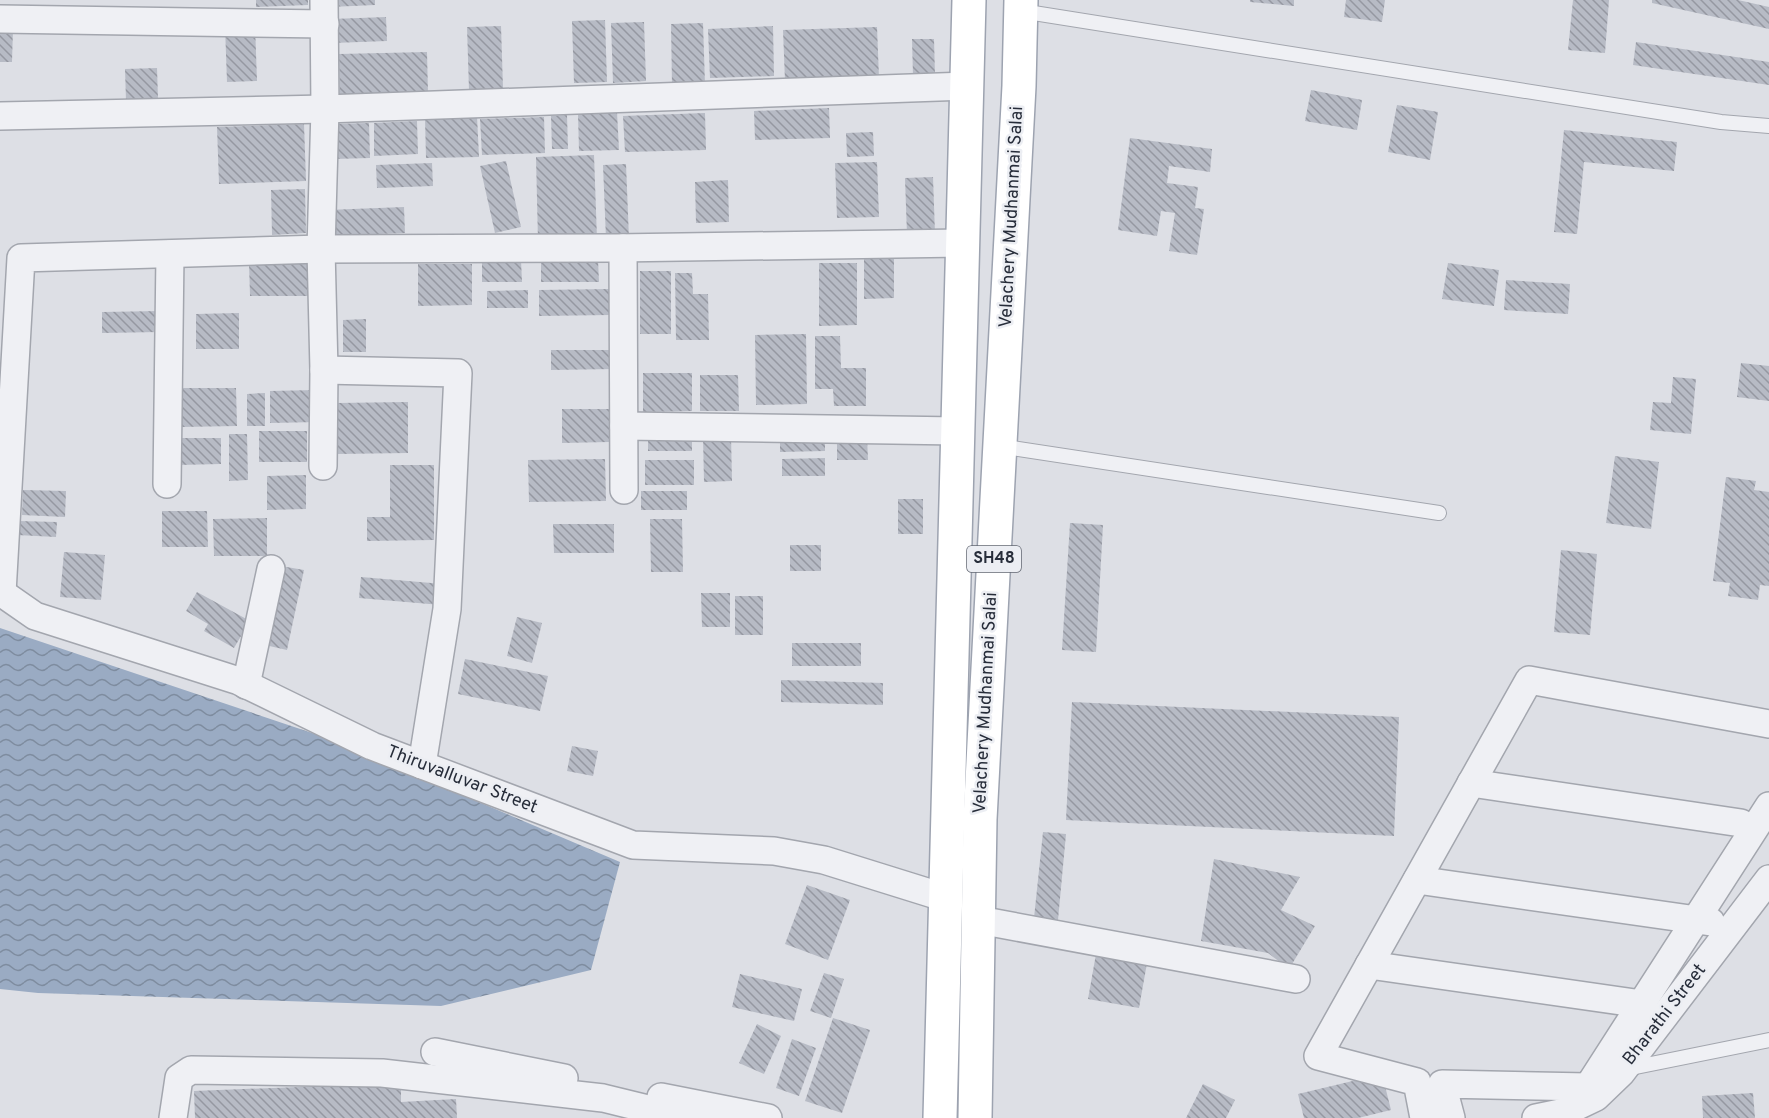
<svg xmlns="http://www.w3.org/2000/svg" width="1769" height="1118" viewBox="0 0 1769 1118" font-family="Overpass,sans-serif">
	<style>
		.water { fill: url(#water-waves) }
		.building { fill: url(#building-back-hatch) }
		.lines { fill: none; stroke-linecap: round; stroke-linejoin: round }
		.service-casing { stroke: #a3a6ae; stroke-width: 16 }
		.minor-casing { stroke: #a3a6ae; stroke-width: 30 }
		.primary-casing { stroke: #9da3b0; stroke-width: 36 }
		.service { stroke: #eff0f4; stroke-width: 14 }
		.minor { stroke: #eff0f4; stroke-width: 27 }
		.primary { stroke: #fff; stroke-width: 33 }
		.labels { text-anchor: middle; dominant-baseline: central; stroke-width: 5; stroke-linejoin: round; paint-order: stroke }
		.shield { fill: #eceef3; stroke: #626772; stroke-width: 1.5 }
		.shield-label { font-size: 16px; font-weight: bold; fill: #272d3a }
		.street-label { font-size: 18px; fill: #272d3a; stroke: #eceef3 }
	</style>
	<defs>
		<pattern id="water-waves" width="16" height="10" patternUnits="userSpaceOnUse" patternTransform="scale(1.5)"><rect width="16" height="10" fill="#9aabc3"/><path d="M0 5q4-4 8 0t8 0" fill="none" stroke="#7e8c9f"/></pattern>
		<pattern id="building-back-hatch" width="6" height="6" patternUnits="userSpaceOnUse" patternTransform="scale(1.5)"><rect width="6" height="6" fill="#b7bbc5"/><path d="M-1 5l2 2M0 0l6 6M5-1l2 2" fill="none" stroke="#9598a1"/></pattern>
	</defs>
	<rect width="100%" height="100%" fill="#dddfe5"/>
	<!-- water -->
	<path class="water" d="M0 628 333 740 620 862 591 970 441 1006 38 993 0 989Z"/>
	<!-- building -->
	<g class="building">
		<path d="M256 0H308V5L256 7Z"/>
		<path d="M330 0H375V5L330 7Z"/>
		<path d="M1250 0H1294V6L1250 2Z"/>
		<path d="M1346 0H1385L1382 22 1344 17Z"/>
		<path d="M1573 0H1609L1605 53 1568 50Z"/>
		<path d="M1652 0H1738L1769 7V29L1652 3Z"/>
		<path d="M386 17 387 41 333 43 332 19Z"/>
		<path d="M605 20 607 82 574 83 572 21Z"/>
		<path d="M644 22 646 81 613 83 611 23Z"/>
		<path d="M703 23 705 85 672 86 671 24Z"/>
		<path d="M255 25 257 81 227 82 225 26Z"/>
		<path d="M501 26 503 88 469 90 467 27Z"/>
		<path d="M773 26 774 76 710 78 708 29Z"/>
		<path d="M877 27 879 78 785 81 783 30Z"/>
		<path d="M0 28 13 29 12 62H0Z"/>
		<path d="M912 39H934L935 76H913Z"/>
		<path d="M1636 42 1769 62V85L1633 65Z"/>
		<path d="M427 52 428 94 340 97 339 54Z"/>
		<path d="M157 68 158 99 126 100 125 69Z"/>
		<path d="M1311 90 1362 100 1357 130 1305 121Z"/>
		<path d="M1397 105 1438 112 1430 160 1388 152Z"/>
		<path d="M829 108 830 138 755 140 754 111Z"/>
		<path d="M617 112 619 150 579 151 578 114Z"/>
		<path d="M705 113 706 150 625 152 623 116Z"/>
		<path d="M567 115 568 149H552L551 116Z"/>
		<path d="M477 116 479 157 426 158 425 118Z"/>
		<path d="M544 117 545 153 482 155 480 119Z"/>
		<path d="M417 121 418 154 374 156V123Z"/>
		<path d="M369 123 370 158 334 159 333 124Z"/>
		<path d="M304 124 306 181 219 184 217 127Z"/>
		<path d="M1564 130 1677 142 1674 171 1584 162 1577 234 1554 232Z"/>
		<path d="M873 132 874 156 847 157 846 133Z"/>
		<path d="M1130 138 1212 149 1210 172 1169 166 1167 183 1198 187 1195 208 1204 209 1197 255 1169 251 1175 213 1161 211 1157 236 1118 230Z"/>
		<path d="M594 155 597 239 538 241 536 157Z"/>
		<path d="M506 161 521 227 495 233 480 166Z"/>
		<path d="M877 162 879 217 837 218 835 163Z"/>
		<path d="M432 163 433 186 377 188 376 165Z"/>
		<path d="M626 164 629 239H606L603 165Z"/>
		<path d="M933 177 935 234 907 235 905 178Z"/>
		<path d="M728 180 729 222 696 223 695 182Z"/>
		<path d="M305 189 306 233 272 235 271 190Z"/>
		<path d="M404 207 405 233 328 236 327 210Z"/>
		<path d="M864 259H894V298L864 299Z"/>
		<path d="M521 260 522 282H482V261Z"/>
		<path d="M541 260H598L599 282H541Z"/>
		<path d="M312 262V296H250L249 263Z"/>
		<path d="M819 263H857V325L819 326Z"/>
		<path d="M1448 263 1499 270 1494 306 1442 299Z"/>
		<path d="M418 264H472V305L418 306Z"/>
		<rect x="640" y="271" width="31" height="63"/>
		<path d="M675 273H692L693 294H708L709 340H676Z"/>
		<path d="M1506 280 1570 284 1568 314 1504 310Z"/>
		<path d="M610 289V315L539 316V290Z"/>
		<path d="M528 290V308H487V291Z"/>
		<path d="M160 311V332L102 333V312Z"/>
		<path d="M239 313V349H196V314Z"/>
		<path d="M366 319V352H343V320Z"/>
		<path d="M806 334 807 404 756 405 755 335Z"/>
		<path d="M815 336H840L841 368H866V406H834L833 389H815Z"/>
		<path d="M551 350H615V369L551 370Z"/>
		<path d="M1741 363 1769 366V401L1737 397Z"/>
		<path d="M643 373H692V411L643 412Z"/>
		<path d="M700 375H738L739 411H700Z"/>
		<path d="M1673 377 1696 379 1691 434 1650 430 1653 402 1671 403Z"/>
		<path d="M180 388H236L237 426 181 427Z"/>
		<path d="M317 390 318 422 270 423V391Z"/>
		<path d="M265 393V426H247V394Z"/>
		<path d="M408 402V453L337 454V403Z"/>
		<path d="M562 409H609V442L562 443Z"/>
		<rect x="259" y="431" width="48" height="31"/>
		<path d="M229 434H247L248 480 229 481Z"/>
		<path d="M825 435V451L780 452V436Z"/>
		<path d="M692 436V451H648V437Z"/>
		<path d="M703 436H731L732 481 704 482Z"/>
		<path d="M837 436H867L868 460H837Z"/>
		<path d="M178 438H221V464L178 465Z"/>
		<path d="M1615 456 1659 462 1651 529 1606 523Z"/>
		<path d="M825 458V476H782V459Z"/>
		<path d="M605 459 606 501 529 502 528 460Z"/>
		<rect x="645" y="460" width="49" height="25"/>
		<path d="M390 465H434V540L367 541V517H390Z"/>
		<path d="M306 475V509L267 510V476Z"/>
		<path d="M1726 477 1756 481 1754 490 1769 492V586L1760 585 1758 600 1728 596 1730 583 1713 581Z"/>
		<path d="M23 490 66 491 65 517 22 515Z"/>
		<rect x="641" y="491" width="46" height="19"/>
		<rect x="898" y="499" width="25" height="35"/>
		<path d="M162 511H207L208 547H162Z"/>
		<path d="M267 518V556H214L213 519Z"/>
		<path d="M650 519H682L683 572H651Z"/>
		<path d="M18 521 57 522 56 537 17 535Z"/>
		<path d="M1070 523 1103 525 1096 652 1062 650Z"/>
		<path d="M553 524H614V553H554Z"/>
		<rect x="790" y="545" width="31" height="26"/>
		<path d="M1561 550 1597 554 1590 635 1554 632Z"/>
		<path d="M64 552 105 555 101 600 60 597Z"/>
		<path d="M281 566 304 570 287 650 265 645Z"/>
		<path d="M361 577 443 584 441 605 359 598Z"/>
		<path d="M197 592 250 621 234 648 204 631 208 624 186 611Z"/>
		<path d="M701 593H730V627H702Z"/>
		<rect x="735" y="596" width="28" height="39"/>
		<path d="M517 617 542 623 532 663 507 656Z"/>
		<rect x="792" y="643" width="69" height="23"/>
		<path d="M465 659 548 676 540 711 458 694Z"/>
		<path d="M781 680 883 683V705L781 702Z"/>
		<path d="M1072 702 1399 717 1394 836 1066 820Z"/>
		<path d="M572 746 598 751 593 776 567 771Z"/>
		<path d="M1043 832 1066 834 1058 920 1034 918Z"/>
		<path d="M1214 859 1300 877 1281 910 1315 926 1289 969 1268 953 1201 941Z"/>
		<path d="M807 885 850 900 828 960 785 944Z"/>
		<path d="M1096 954 1147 963 1139 1008 1088 999Z"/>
		<path d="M824 973 844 979 831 1018 810 1011Z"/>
		<path d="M740 974 802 989 794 1021 732 1007Z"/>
		<path d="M833 1018 870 1030 842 1113 805 1101Z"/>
		<path d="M757 1024 781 1036 764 1074 739 1063Z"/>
		<path d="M792 1039 816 1048 799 1096 776 1088Z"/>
		<path d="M1382 1074 1391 1110 1358 1118H1304L1298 1094Z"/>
		<path d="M401 1083V1102L456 1099 457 1118H195L194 1091Z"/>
		<path d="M1203 1084 1235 1100 1226 1118H1186Z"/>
		<path d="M1753 1093 1755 1118H1703L1702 1096Z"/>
	</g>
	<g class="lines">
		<defs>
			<g id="service">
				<path d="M1021 11 1721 122 1769 126"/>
				<path d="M999 446 1439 513"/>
				<path d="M1626 1069 1769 1040"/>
			</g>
			<g id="minor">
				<path d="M0 19 325 24"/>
				<path d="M0 116 325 109 967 86"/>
				<path d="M623 248 624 490"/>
				<path d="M324 370 458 373 447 609 422 765"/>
				<path d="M624 426 958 431"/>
				<path d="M323 466 324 370 321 249 325 109 324 0"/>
				<path d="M167 484 170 254"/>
				<path d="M0 589 2 593 35 616 239 681 372 746 633 845 774 851 824 860 946 898"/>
				<path d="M2 593 21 258 321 249 616 248 963 243"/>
				<path d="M246 685 271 569"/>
				<path d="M1471 783 1741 823"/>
				<path d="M1417 880 1711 922"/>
				<path d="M979 920 1296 979"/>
				<path d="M1369 965 1642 1004"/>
				<path d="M435 1052 564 1078"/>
				<path d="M661 1097 768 1118"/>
				<path d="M173 1118 179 1078 191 1070 382 1073 603 1098 685 1118"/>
				<path d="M1424 1118 1417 1082 1318 1056 1529 680 1769 724"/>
				<path d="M1451 1118 1442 1084 1588 1087 1769 806"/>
				<path d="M1536 1118 1565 1112 1596 1097 1621 1073 1769 879"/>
			</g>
			<g id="primary">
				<path d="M940 1118 969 0"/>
				<path d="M975 1118 980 819 1019 86 1021 0"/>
			</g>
		</defs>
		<!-- service casing -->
		<use href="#service" class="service-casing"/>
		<!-- minor casing -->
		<use href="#minor" class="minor-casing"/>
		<!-- primary casing -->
		<use href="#primary" class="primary-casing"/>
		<!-- service -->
		<use href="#service" class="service"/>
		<!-- minor -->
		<use href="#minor" class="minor"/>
		<!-- primary -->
		<use href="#primary" class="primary"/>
	</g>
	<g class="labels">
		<!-- shield labels -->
		<rect class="shield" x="967" y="546" width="54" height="26" rx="4.5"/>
		<g class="shield-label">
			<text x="994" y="559">SH48</text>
		</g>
		<!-- street labels -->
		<g class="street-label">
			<text transform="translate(1012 217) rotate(-87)">Velachery Mudhanmai Salai</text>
			<text transform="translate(986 703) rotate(-87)">Velachery Mudhanmai Salai</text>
			<text transform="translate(462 780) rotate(21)">Thiruvalluvar Street</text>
			<text transform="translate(1665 1015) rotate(-52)">Bharathi Street</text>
		</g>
	</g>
</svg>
